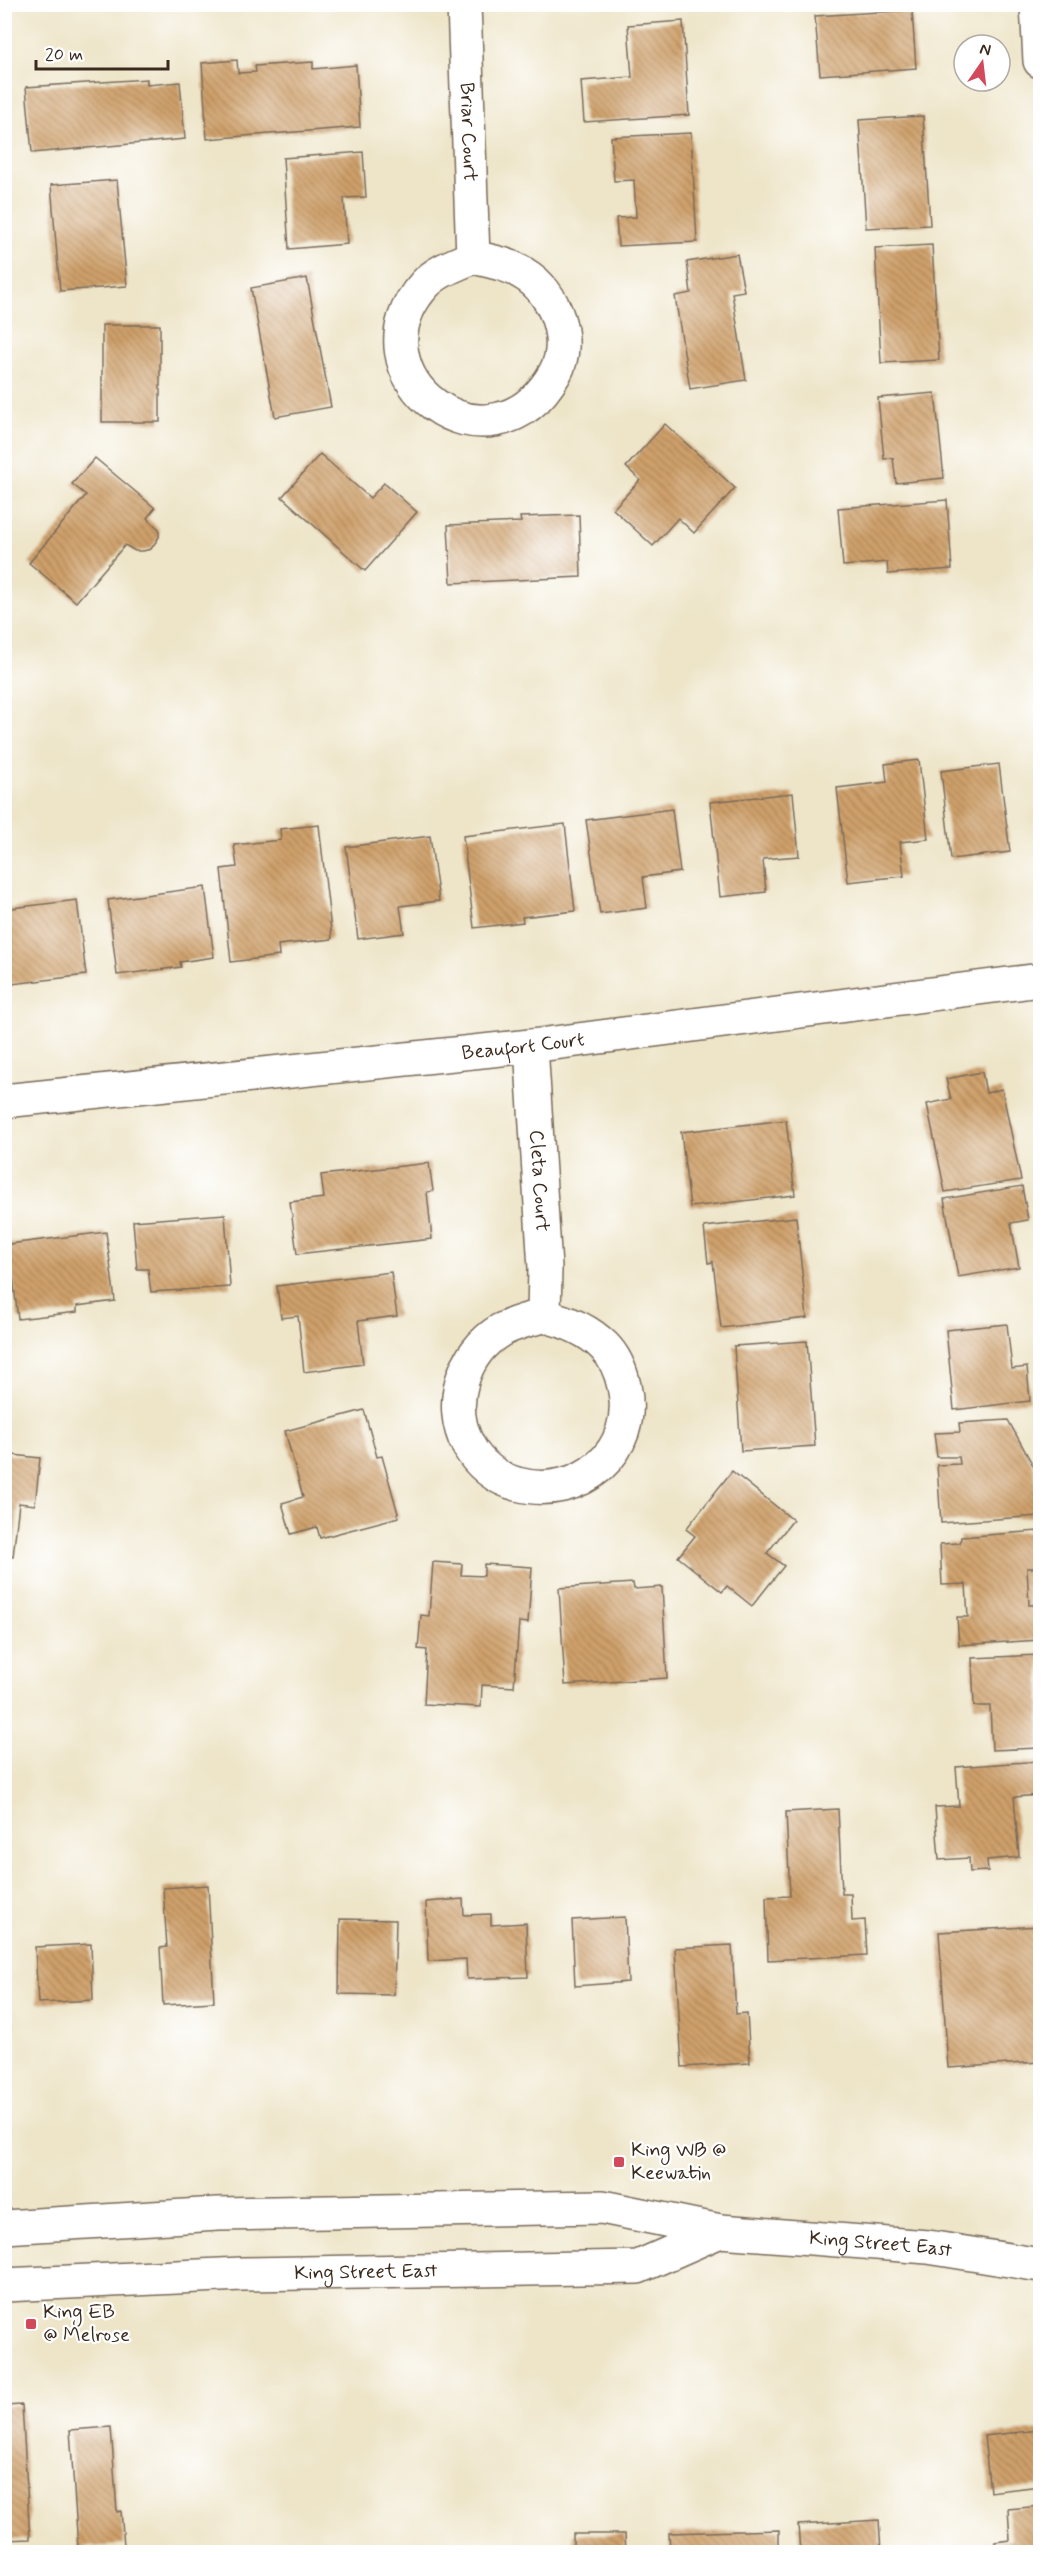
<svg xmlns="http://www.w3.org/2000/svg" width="1045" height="2557" viewBox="0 0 1045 2557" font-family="Mynerve,sans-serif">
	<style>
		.building { fill: url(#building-back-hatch) }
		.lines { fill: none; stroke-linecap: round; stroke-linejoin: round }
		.street-casing { stroke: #7a6b5a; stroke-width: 36 }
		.primary-casing { stroke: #7a6b5a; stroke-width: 36 }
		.street { stroke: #fff; stroke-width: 33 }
		.primary { stroke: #fff; stroke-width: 33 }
		.poi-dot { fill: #d1495b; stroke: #fff; stroke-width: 2 }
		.labels { text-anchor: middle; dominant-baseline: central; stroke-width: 4.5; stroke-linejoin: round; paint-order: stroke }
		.street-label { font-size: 20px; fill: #3b2a1e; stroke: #fff }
		.poi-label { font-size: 20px; fill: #3b2a1e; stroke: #fff; text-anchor: start }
	</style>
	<defs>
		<pattern id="building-back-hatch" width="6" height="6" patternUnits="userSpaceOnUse" patternTransform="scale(1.5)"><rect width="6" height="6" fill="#cfa06a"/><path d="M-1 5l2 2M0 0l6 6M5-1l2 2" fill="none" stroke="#a98357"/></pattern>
	</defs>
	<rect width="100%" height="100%" fill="#fff"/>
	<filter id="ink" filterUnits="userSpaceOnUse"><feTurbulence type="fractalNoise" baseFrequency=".0167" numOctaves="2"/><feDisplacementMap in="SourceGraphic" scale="12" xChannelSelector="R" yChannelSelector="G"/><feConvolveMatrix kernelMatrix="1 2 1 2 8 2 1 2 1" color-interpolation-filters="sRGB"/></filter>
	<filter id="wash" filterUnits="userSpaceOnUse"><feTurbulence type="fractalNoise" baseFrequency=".008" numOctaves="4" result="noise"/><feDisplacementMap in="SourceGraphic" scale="24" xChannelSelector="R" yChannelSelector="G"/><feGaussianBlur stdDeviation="1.35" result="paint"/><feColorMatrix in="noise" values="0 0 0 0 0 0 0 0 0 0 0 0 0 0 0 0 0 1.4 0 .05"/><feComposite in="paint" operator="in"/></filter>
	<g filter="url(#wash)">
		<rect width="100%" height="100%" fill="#eee5c9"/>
		<g id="blocks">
			<!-- building -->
			<g class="building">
				<path d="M912 10 916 68 820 75 815 16Z"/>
				<path d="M683 21 689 115 584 122 581 81 632 77 628 25Z"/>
				<path d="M237 60 238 73 256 72 255 66 313 62V69L356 65 360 127 207 139 202 63Z"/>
				<path d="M147 79V85L180 82 185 139 32 153 26 87Z"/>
				<path d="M923 116 930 225 866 228 859 120Z"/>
				<path d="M691 133 697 242 618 246 616 218 636 217 634 180 614 181 611 137Z"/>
				<path d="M363 152 366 197 344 198 347 244 289 249 283 158Z"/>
				<path d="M117 180 127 286 60 291 51 185Z"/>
				<path d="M932 245 939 360 881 363 875 248Z"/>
				<path d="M737 254 744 291 732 293 746 380 690 389 675 296 691 293 687 262Z"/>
				<path d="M307 278 331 407 275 417 251 288Z"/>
				<rect x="102" y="325" width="58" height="97"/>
				<path d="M935 393 944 478 896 483 893 458 884 459 878 398Z"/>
				<path d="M665 424 735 488 694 533 678 518 653 546 613 509 640 480 626 467Z"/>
				<path d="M320 454 370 498 384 483 417 512 365 571 282 497Z"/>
				<path d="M95 458 155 508 147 518 159 529V537L151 549 143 551H135L125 545 76 602 29 563 86 495 72 484Z"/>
				<path d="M947 500 952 569 888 574 887 562 843 566 838 508Z"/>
				<path d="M579 515 581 577 451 583 448 525 521 522 520 517Z"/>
				<path d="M919 760 928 839 900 842 904 876 848 882 837 788 887 782 885 764Z"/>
				<path d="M999 764 1010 852 951 859 941 771Z"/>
				<path d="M793 793 799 856 763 859 766 892 720 897 710 802Z"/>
				<path d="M672 809 680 872 643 877 647 908 600 914 586 820Z"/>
				<path d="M565 824 575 911 522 917 523 922 474 928 463 836Z"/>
				<path d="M319 825 332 939 278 945 279 956 231 962 221 869 237 867 234 845 281 840 280 829Z"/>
				<path d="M430 836 439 901 400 906 404 933 358 939 346 847Z"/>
				<path d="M205 887 214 957 180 962 181 967 117 975 108 900Z"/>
				<path d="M77 900 86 975 4 985V909Z"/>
				<path d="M982 1072 986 1093 1002 1089 1021 1180 945 1192 927 1104 951 1099 946 1079Z"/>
				<path d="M786 1120 795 1195 690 1207 681 1132Z"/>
				<path d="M429 1163 433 1191 427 1192 432 1239 297 1254 290 1202 324 1198 321 1175Z"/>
				<path d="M1022 1186 1028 1220 1011 1223 1019 1267 958 1277 944 1199Z"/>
				<path d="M225 1214 230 1287 151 1292 148 1269H137L133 1221Z"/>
				<path d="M796 1217 807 1318 721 1328 713 1262 708 1263 704 1227Z"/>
				<path d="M106 1232 115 1301 77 1306V1312L18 1319 9 1244Z"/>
				<path d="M391 1272 397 1316 358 1321 363 1364 304 1372 298 1316 281 1318 277 1286Z"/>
				<path d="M1007 1324 1012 1369 1027 1367 1030 1401 954 1410 946 1330Z"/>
				<path d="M807 1341 815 1446 741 1451 734 1346Z"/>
				<path d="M364 1410 377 1457 382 1456 399 1517 320 1538 317 1527 291 1534 282 1503 303 1497 285 1431Z"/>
				<path d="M1008 1420 1035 1469 1039 1516 941 1523 937 1465 960 1464 959 1457H937L934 1433 960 1432 959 1423Z"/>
				<path d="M4 1454 40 1458 35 1505 19 1503 13 1557 4 1556Z"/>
				<path d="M732 1471 793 1520 767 1553 784 1566 752 1606 727 1586 722 1592 678 1557 695 1536 686 1529Z"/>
				<path d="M1039 1531 1040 1568H1027L1029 1605H1040V1640L959 1645 957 1617H968L966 1584 942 1585 940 1544 960 1543 961 1537Z"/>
				<path d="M433 1562 462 1564 461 1575 484 1576V1564L532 1567 528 1623 519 1622 514 1687 482 1685 481 1707 424 1704 427 1650 418 1649 421 1615 429 1616Z"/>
				<path d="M633 1583 634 1589 662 1587 667 1678 565 1685 559 1588Z"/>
				<path d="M1040 1655V1748L992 1750 990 1706H974L972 1658Z"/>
				<path d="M1040 1761V1795L1014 1797 1019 1857 987 1860 988 1871 970 1872 969 1858 939 1860 935 1807 959 1806 956 1767Z"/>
				<path d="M838 1809 842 1894H851L852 1921 865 1920 867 1955 768 1960 766 1897 790 1896 786 1812Z"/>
				<path d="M208 1885 214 2002 163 2005 160 1948 167 1947 163 1888Z"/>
				<path d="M463 1899 464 1915 491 1914V1925L526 1923 528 1977 467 1979 466 1959 428 1961 426 1902Z"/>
				<path d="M625 1917 628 1982 575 1986 572 1920Z"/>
				<path d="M340 1919 396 1920 394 1995 339 1994Z"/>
				<path d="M1040 1926V2062L948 2068 939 1932Z"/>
				<path d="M91 1944 93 2000 38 2003 35 1947Z"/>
				<path d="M732 1945 736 2014 747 2013 750 2063 682 2067 675 1948Z"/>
				<path d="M22 2405 30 2539 4 2540V2406Z"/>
				<path d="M111 2427 117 2512 121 2511 124 2545 78 2548 70 2430Z"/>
				<path d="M1040 2430V2486L990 2492 984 2436Z"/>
				<path d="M1040 2506V2552H996L995 2542 1010 2540 1008 2509Z"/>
				<path d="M879 2520 881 2552H800L798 2525Z"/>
				<path d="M779 2530V2552H670L669 2533Z"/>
				<path d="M573 2534H625L626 2552H573Z"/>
			</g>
		</g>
	</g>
	<g filter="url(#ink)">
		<use href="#blocks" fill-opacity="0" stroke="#7a6b5a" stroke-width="1.5"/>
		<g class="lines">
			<defs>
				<g id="street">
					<path id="s1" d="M464 4 473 257"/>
					<path d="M1037 4 1040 61"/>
					<path d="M473 257C490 261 509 264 524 274 555 292 573 341 555 373 490 487 343 374 425 284 437 271 457 264 473 257Z"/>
					<path id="s2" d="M531 1046 545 1268 544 1316C529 1319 515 1323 501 1330 462 1353 447 1405 468 1445 478 1464 497 1479 517 1484 579 1501 639 1452 624 1386 621 1372 615 1357 604 1346 588 1330 566 1321 544 1316"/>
					<path id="s3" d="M4 1101 531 1046 1040 980"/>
				</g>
				<g id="primary">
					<path id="s4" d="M4 2227 218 2214 602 2207 720 2231 928 2247 1040 2265"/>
					<path id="s5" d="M4 2285 242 2274 638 2267 720 2231"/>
				</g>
			</defs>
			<!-- street casing -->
			<use href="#street" class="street-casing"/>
			<!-- primary casing -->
			<use href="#primary" class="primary-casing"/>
			<!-- street -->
			<use href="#street" class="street"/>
			<!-- primary -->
			<use href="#primary" class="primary"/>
		</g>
	</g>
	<!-- markers -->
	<g class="poi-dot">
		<rect x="613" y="2156" width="12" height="12" rx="3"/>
		<rect x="25" y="2318" width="12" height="12" rx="3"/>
	</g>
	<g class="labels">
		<!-- street labels -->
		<g class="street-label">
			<text stroke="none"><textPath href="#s1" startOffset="128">Briar Court</textPath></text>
			<text stroke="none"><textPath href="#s3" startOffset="522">Beaufort Court</textPath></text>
			<text stroke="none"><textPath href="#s2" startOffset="135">Cleta Court</textPath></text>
			<text stroke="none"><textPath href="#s4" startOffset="880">King Street East</textPath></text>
			<text stroke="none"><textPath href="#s5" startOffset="362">King Street East</textPath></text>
		</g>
		<!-- poi labels -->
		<g class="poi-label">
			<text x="631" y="2150">King WB @<tspan x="631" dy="23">Keewatin</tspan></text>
			<text x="43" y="2312">King EB<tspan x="43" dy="23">@ Melrose</tspan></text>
		</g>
	</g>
	<!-- margin -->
	<rect width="1045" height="2557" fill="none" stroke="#fff" stroke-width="24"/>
	<!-- north arrow -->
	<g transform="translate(982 63) rotate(14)"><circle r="28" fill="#ffffff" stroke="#b1aaa5" stroke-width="1.5"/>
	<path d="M0-4.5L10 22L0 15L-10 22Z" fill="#d1495b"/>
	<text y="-9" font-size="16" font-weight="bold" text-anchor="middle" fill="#3b2a1e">N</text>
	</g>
	<!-- scale -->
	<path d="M36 60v9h132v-9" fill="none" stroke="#3b2a1e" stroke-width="3"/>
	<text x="45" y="60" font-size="18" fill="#3b2a1e" stroke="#ffffff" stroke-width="4.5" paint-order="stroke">20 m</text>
</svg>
